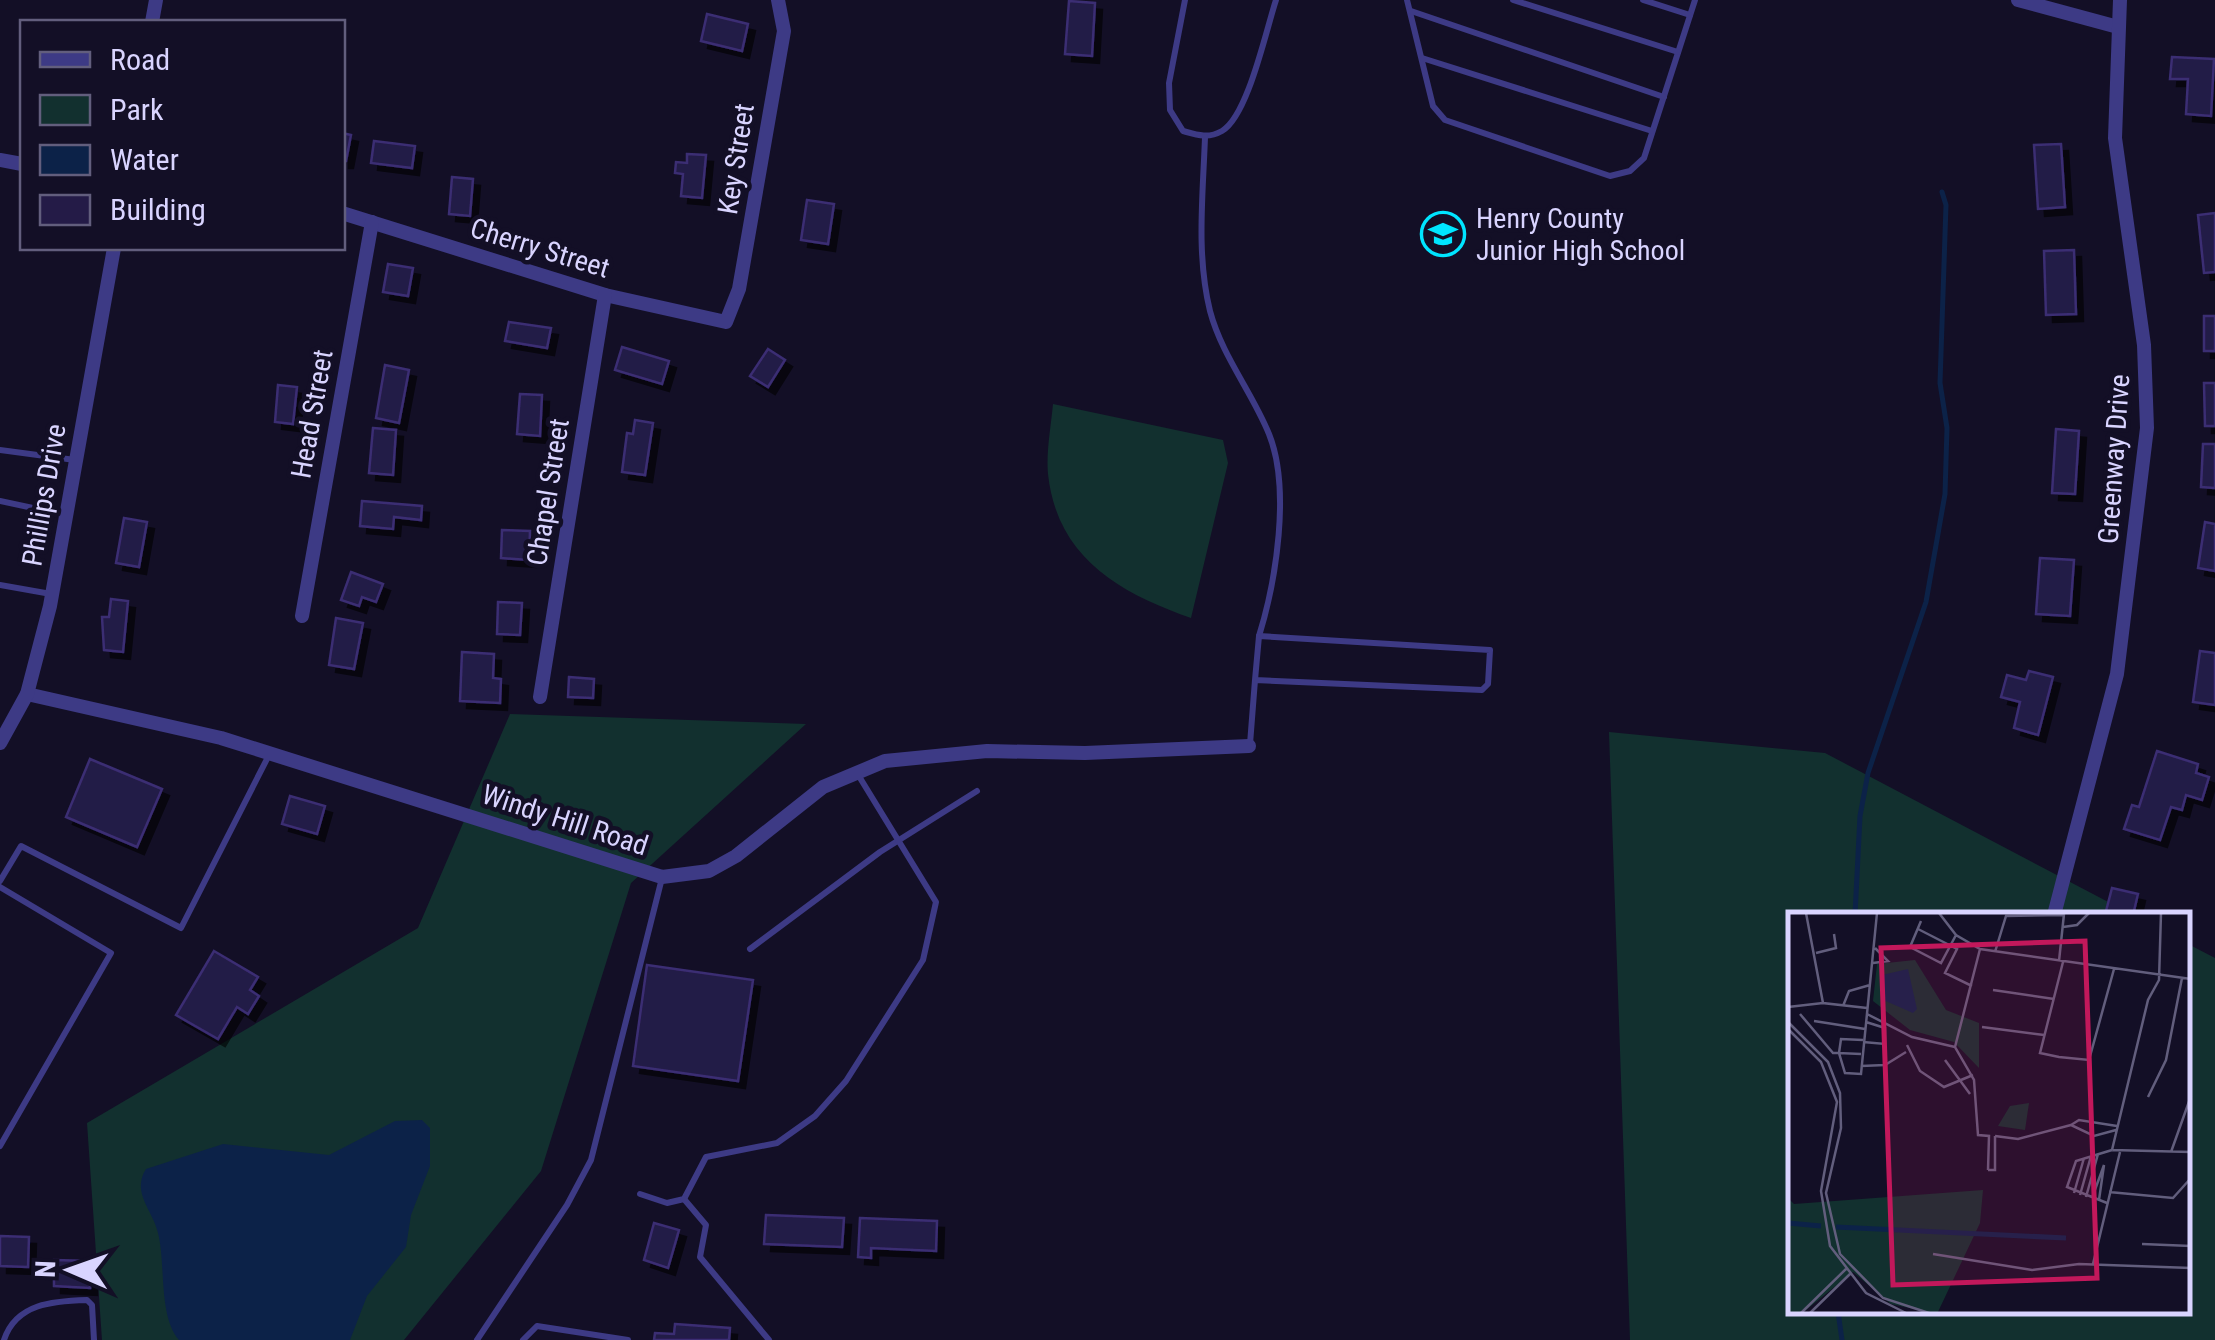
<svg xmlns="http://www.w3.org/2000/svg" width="2215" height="1340" viewBox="0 0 2215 1340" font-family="'Roboto Condensed',sans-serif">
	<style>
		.green { fill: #12302f }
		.water { fill: #0c2248 }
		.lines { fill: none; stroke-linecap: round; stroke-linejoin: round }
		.stream { stroke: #0c2248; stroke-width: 5 }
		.building { fill: #241b47; stroke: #3b2d73; stroke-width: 2.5; filter: url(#shadow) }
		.service { stroke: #3d3a85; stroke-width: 6 }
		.minor { stroke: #3d3a85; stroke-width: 14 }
		.labels { text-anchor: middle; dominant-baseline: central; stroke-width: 9; stroke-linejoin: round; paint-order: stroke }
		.street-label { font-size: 28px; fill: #d9d4ff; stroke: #130f26 }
		.poi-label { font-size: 28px; fill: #d9d4ff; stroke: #130f26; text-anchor: start }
		.inset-river { fill: none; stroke: #0c2248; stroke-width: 5 }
		.inset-road { fill: none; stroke: #625e7d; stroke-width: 2.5 }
		.view { fill: #c2185b; fill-opacity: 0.15; stroke: #c2185b; stroke-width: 5 }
		.inset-edge { fill: none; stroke: #d9d4ff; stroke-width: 5 }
	</style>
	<defs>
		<filter id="shadow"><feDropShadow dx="7" dy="7" stdDeviation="0" flood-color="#0009"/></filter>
	</defs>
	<rect width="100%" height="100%" fill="#130f26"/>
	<!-- green -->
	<g class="green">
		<path d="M1053 404 1223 440 1228 463 1191 618C1120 593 1057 558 1048 474 1046 452 1051 426 1053 404Z"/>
		<path d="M510 714 806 724 631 883 541 1171 404 1340H102L87 1123 418 928Z"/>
		<path d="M1609 732 1825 753 2133 915H1790V1312H2188V944L2215 958V1340H1630Z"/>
	</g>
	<!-- water -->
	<path class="water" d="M422 1120 430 1128V1166L411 1215 406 1247 367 1296 350 1340H179C158 1316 166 1264 158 1233 153 1210 131 1193 146 1169L223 1144 329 1155 395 1121Z"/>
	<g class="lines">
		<!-- stream -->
		<g class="stream">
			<path d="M1855 915 1860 816 1868 773 1926 602 1945 494 1947 428 1940 383 1946 205 1942 192"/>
			<path d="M1838 1312 1842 1340"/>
		</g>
	</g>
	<!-- building -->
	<g class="building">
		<path d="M1069 1 1095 3 1092 56 1065 54Z"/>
		<path d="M707 14 748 24 742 51 701 41Z"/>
		<path d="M2172 57 2214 59 2211 116 2186 114 2188 79H2170Z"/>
		<path d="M342 133 351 135 346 161H342Z"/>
		<path d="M374 141 415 146 412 168 371 163Z"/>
		<path d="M2061 144 2065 207 2038 209 2034 145Z"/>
		<path d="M687 154 706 155 702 198 681 196 683 174 675 173 676 162 687 163Z"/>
		<path d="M452 177 473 179 470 216 449 214Z"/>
		<path d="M807 200 834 204 828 244 801 240Z"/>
		<path d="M2215 213V272L2204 273 2198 215Z"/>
		<path d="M2074 250 2076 314 2046 315 2044 251Z"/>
		<path d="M388 264 413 268 408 296 383 292Z"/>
		<rect x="2204" y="316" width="11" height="35"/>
		<path d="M509 322 551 328 547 348 505 341Z"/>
		<path d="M622 347 669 361 662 384 615 370Z"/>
		<path d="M768 349 785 360 768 387 750 376Z"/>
		<path d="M385 365 409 370 399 423 376 418Z"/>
		<path d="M2204 383H2215V426H2205Z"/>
		<path d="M278 385 297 387 293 424 275 422Z"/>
		<path d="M520 394 542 395 540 436 517 434Z"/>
		<path d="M635 420 653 423 645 475 622 472 627 433 633 434Z"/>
		<path d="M373 428 396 430 393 475 369 473Z"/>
		<path d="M2056 429 2079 431 2075 494 2052 493Z"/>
		<path d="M2203 444H2215V488L2201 487Z"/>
		<path d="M362 501 422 506 421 520 394 517 393 529 360 526Z"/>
		<path d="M124 518 147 522 139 567 116 563Z"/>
		<path d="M2205 522 2215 524V571L2198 568Z"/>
		<path d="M502 530 530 531 529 560 501 558Z"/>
		<path d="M2040 558 2074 560 2070 616 2036 614Z"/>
		<path d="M351 572 383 584 376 602 362 597 359 606 341 600Z"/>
		<path d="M111 599 128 601 123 652 104 650 102 617H109Z"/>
		<path d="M498 602 522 603 520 635 497 634Z"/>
		<path d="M336 618 363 623 354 669 329 665Z"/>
		<path d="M2200 651 2215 653V705L2193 702Z"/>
		<path d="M462 652 494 654 493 678 501 679 500 703 460 701Z"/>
		<path d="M2029 671 2053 677 2038 735 2014 728 2020 702 2001 697 2007 675 2026 680Z"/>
		<path d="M569 677 594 679 593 698 568 697Z"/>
		<path d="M2157 751 2198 764 2196 773 2209 777 2202 800 2186 795 2182 810 2171 807 2160 840 2124 829 2132 805 2139 807Z"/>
		<path d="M90 759 162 789 137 847 66 817Z"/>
		<path d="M290 796 325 806 317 834 282 824Z"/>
		<path d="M2112 888 2138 894 2133 915H2105Z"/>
		<path d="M214 951 258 977 250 990 259 996 248 1014 237 1007 218 1039 176 1015Z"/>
		<path d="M647 965 753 980 738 1081 633 1066Z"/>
		<path d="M766 1215 844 1218 842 1247 764 1244Z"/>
		<path d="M860 1218 937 1221 936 1251 871 1248V1258L858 1257Z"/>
		<path d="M654 1223 679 1230 668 1268 644 1260Z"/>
		<path d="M0 1236 29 1237 28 1267 0 1266Z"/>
		<path d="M54 1260 90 1261V1288L54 1286Z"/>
		<path d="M675 1324 730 1328 729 1340H654L655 1333 674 1334Z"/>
	</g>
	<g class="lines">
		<!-- service -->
		<g class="service">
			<path d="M1185 0 1169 83 1170 110 1183 131C1197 135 1208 139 1222 131 1248 116 1266 30 1276 0"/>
			<path d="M1407 0 1433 106 1445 120 1610 176 1630 171 1644 158 1695 0"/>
			<path d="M1513 0 1678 52"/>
			<path d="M1643 0 1690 15"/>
			<path d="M1411 11 1664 97"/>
			<path d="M1422 58 1652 131"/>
			<path d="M1205 137C1203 195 1196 254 1210 311 1222 356 1252 392 1269 434 1291 489 1276 581 1259 636"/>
			<path d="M0 450 75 460"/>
			<path d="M0 501 66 515"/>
			<path d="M0 585 51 594"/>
			<path d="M1250 744 1255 680 1482 690 1488 684 1490 650 1259 636 1255 680"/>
			<path d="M0 881 21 846 181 928 269 755"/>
			<path d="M0 887 111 953 0 1146"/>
			<path d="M750 949 880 852 977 791"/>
			<path d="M640 1194 667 1203 684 1199 706 1157 777 1143 815 1116 846 1081 923 960 936 902 857 773"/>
			<path d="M684 1199 706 1225 700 1257 769 1340"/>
			<path d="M4 1340C16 1303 54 1301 87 1300L92 1305 94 1340"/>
			<path d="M477 1340 567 1205 591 1160 662 878"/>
			<path d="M523 1340 537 1326 628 1340"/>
		</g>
		<!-- minor -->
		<g class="minor">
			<path d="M2018 0 2118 27"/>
			<path d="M152 22 156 0"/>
			<path d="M0 160 22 164"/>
			<path d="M342 213 605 295 726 322 739 289 784 31 778 0"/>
			<path d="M302 616 372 222"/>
			<path d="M27 694 221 738 662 877 709 871 736 856 823 787 885 761 987 751 1085 753 1249 746"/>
			<path d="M540 697 605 295"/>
			<path d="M0 743 27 694 50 606 114 248"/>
			<path d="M2054 915 2117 674 2147 428 2144 345 2115 138 2120 0"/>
		</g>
	</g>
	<!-- icons -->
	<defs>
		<symbol id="school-ring" viewBox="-11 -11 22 22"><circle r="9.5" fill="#130f26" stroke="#00e5ff" stroke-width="1.5"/><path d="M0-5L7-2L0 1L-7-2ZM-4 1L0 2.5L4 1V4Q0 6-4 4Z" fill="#00e5ff"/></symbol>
	</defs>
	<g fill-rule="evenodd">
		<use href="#school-ring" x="1418" y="209" width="50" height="50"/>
	</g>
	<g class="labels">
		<!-- street labels -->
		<g class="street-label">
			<text transform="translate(736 159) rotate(-81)">Key Street</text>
			<text transform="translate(540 248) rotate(17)">Cherry Street</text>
			<text transform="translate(312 414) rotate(-80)">Head Street</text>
			<text transform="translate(2114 459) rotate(-86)">Greenway Drive</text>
			<text transform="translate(548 492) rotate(-81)">Chapel Street</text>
			<text transform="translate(44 495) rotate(-80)">Phillips Drive</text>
			<text transform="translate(565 820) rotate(18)">Windy Hill Road</text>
		</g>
		<!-- poi labels -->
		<g class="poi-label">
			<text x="1476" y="218">Henry County<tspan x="1476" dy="32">Junior High School</tspan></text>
		</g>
	</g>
	<!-- overview -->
	<g transform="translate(1788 912)">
		<rect width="402" height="402" fill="#130f26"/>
		<path d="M127 48 158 98 191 111V156L166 130 122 118 85 89 89 52ZM241 191 237 218 210 214 222 194ZM195 278 192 311 149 402 103 392 65 360 13 402H0V286L6 292Z" fill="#12302f"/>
		<path d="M120 57 129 97 125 101 93 87 94 63Z" fill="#0c2248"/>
		<path class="inset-river" d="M0 311 33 314M48 315 278 326"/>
		<path class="inset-road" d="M18 1 35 91 79 96M151 1 168 23 192 37 403 67M133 9 122 35 153 51 168 23M275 15 289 13 301 1M130 17 169 37 157 61 184 74M192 37 167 135 186 168 190 223 201 224 200 258M207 40 218 4 276 3M28 41 48 36 46 22M271 49 276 2M275 50 252 141 271 145 301 148 326 57M85 51 100 49 87 36M205 78 266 87M55 94 61 79 82 73M0 95 35 91M12 102 45 141H51L53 127 75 128M79 102 124 125 167 135M26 109 77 117M0 110 40 150 52 181 53 216 38 281 52 342 95 386 144 402M194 115 256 123M0 117 33 150 49 190 33 279 42 334 78 381 120 402M75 130 97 132V116L78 110M119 133 132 159 156 175 185 163M73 142 51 141 57 161 73 162 89 1M157 148 182 182M73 154 97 153 118 140M360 185 378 148 394 66M328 218 306 224 283 213 291 208 329 214M207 224 230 227 283 213M324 238 360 88 371 68 373 1M324 238 403 240M383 240 403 184M200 258H207V224M321 280 385 286 403 266M286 281 296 246M292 283 303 244M298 285 310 242M304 286 316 253 311 288M319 291 279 275 288 249 324 238M354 332 403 334M145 342 244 358 291 352 403 356M305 352 332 240M12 402 58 357M21 402 62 362"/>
		<path class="view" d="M297 29 309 366 105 373 93 36Z"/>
		<rect width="402" height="402" class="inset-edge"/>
	</g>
	<!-- legend -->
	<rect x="20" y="20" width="325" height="230" fill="#130f26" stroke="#625e7d" stroke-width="2.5"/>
	<rect x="40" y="52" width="50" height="15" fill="#3d3a85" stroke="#625e7d" stroke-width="2.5"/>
	<text x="110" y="70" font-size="30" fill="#d9d4ff">Road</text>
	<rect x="40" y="95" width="50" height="30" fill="#12302f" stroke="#625e7d" stroke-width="2.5"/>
	<text x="110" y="120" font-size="30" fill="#d9d4ff">Park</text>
	<rect x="40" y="145" width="50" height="30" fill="#0c2248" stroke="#625e7d" stroke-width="2.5"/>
	<text x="110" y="170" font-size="30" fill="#d9d4ff">Water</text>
	<rect x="40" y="195" width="50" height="30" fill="#241b47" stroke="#625e7d" stroke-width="2.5"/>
	<text x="110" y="220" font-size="30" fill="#d9d4ff">Building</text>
	<!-- north arrow -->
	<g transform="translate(70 1270) rotate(272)" stroke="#130f26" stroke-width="8" paint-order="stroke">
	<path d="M0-8L18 38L0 25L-18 38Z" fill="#d9d4ff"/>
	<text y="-15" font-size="28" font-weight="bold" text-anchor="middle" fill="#d9d4ff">N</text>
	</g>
</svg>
